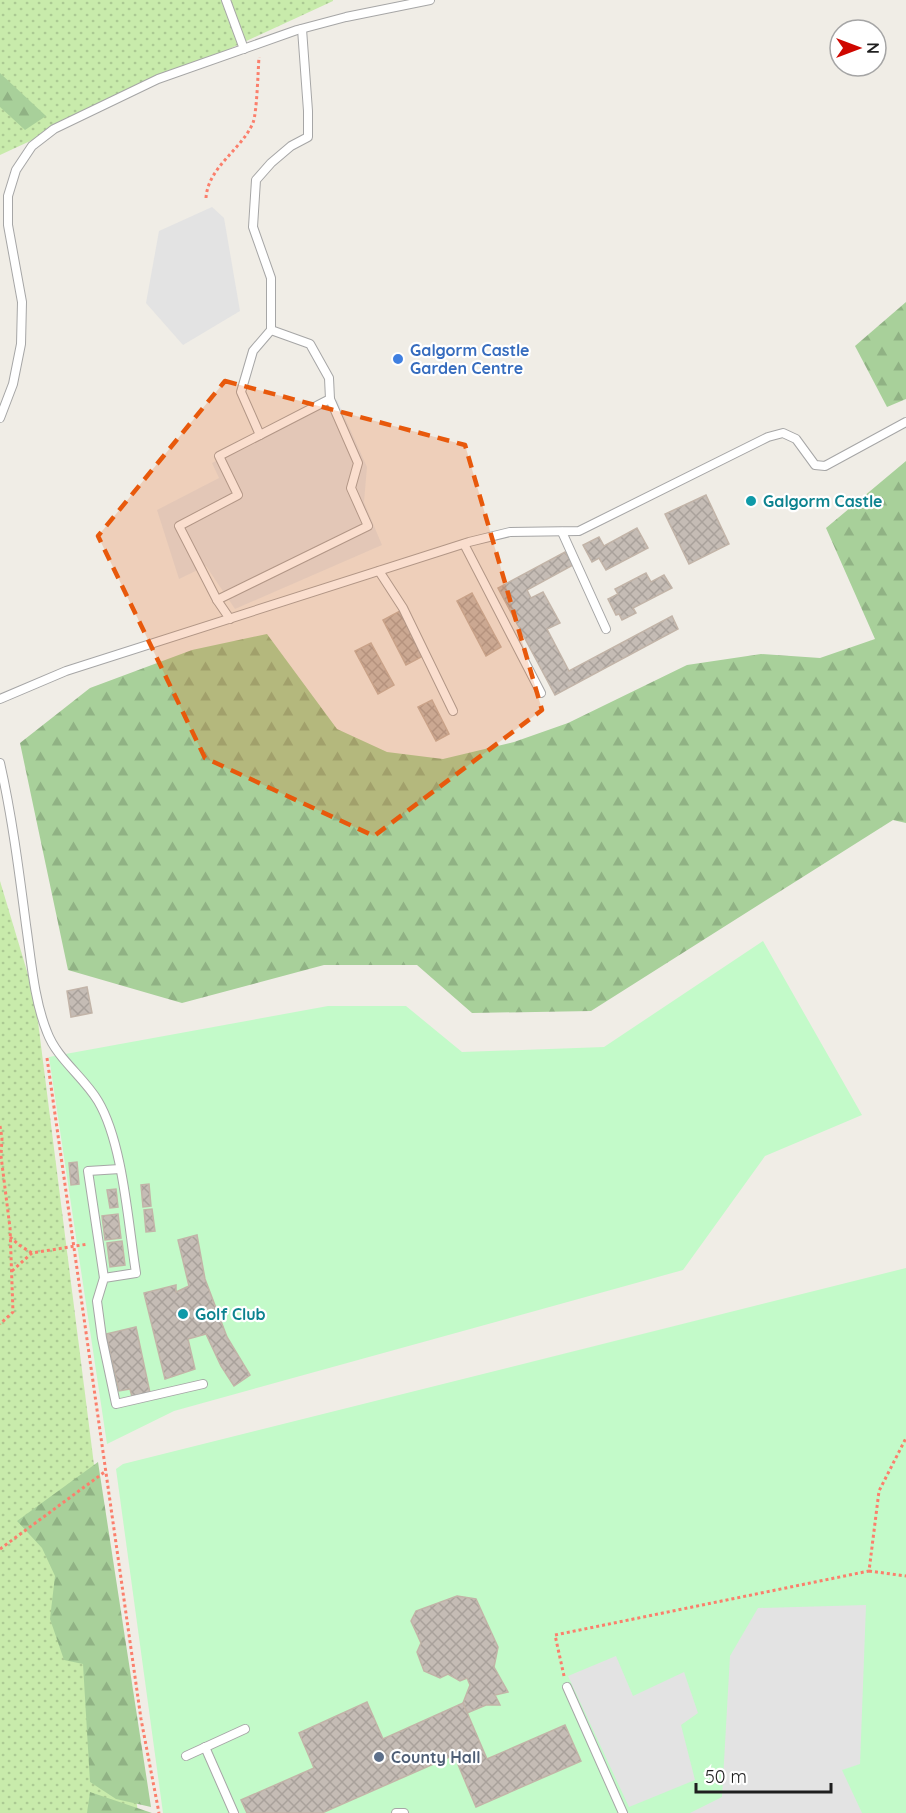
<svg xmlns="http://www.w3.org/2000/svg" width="906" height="1813" viewBox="0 0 906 1813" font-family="Quicksand,sans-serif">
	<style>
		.grass { fill: url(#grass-dots) }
		.forest { fill: url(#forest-firs) }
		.park { fill: #c3fac9 }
		.parking { fill: #e3e3e3 }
		.building { fill: url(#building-cross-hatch); stroke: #c2b4a8; stroke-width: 1.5 }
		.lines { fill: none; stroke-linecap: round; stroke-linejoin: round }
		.lane-casing { stroke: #a6a6a6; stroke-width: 10 }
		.path { stroke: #fb7f6c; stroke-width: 3; stroke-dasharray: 3 3; stroke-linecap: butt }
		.lane { stroke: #fff; stroke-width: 8 }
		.marked { fill: #e8590c; fill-opacity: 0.2; stroke: #e8590c; stroke-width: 4.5; stroke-dasharray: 12 8; stroke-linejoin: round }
		.shop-dot { fill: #3f7fe0; stroke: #fff; stroke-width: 2 }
		.culture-dot { fill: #0f9aa8; stroke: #fff; stroke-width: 2 }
		.service-dot { fill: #5c6f8a; stroke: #fff; stroke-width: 2 }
		.labels { text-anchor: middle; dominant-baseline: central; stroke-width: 4.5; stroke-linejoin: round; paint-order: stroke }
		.shop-label { font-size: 16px; font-weight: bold; fill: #366cbe; stroke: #fff; text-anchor: start }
		.culture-label { font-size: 16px; font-weight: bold; fill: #0d838f; stroke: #fff; text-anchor: start }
		.service-label { font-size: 16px; font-weight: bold; fill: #4e5e75; stroke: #fff; text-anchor: start }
	</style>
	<defs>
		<pattern id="grass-dots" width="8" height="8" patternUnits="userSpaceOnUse" patternTransform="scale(1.5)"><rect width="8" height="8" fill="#c8ebab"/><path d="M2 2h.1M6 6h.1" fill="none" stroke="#abc993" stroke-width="1.8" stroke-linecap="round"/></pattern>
		<pattern id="forest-firs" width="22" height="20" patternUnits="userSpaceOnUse" patternTransform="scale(1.5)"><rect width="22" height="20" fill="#a8d09a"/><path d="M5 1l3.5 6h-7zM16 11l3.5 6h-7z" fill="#90b284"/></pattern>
		<pattern id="building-cross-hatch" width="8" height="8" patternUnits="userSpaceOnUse" patternTransform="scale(1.5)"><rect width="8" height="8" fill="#c5bcb5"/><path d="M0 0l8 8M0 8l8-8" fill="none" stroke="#a9a19b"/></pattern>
	</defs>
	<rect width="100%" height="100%" fill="#f0ede6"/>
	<!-- grass -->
	<g class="grass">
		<path d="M0 0H333V1L0 155Z"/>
		<path d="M0 881 35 998 138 1813H0Z"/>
	</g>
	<!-- forest -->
	<g class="forest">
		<path d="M0 73 46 116 25 130 0 107Z"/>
		<path d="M906 302V399L887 407 855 346Z"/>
		<path d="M906 461V823L893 820 591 1011 472 1013 417 965H324L182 1003 68 970 20 743 90 688 192 650 267 634 337 729 387 752 443 759 514 742 568 723 687 665 761 654 820 658 875 639 826 528Z"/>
		<path d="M98 1462 151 1807 116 1799 90 1782 83 1664 64 1660 50 1619 55 1576 42 1548 17 1521Z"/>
		<path d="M90 1792 152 1813H87Z"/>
	</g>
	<!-- park -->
	<g class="park">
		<path d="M763 941 862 1115 765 1156 683 1270 174 1411 107 1444 49 1057 328 1006H406L462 1052 604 1047Z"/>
		<path d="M906 1268V1813H163L116 1469 123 1464Z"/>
	</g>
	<!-- parking -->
	<g class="parking">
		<path d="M212 207 224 218 240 311 183 345 146 303 159 231Z"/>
		<path d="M337 400 367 467 364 502 382 545 235 609 206 566 179 579 157 510 219 478 212 463Z"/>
		<path d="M866 1605 860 1764 842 1770 862 1813H690L722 1797 730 1656 758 1608Z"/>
		<path d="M616 1656 633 1696 684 1672 698 1713 681 1725 695 1780 629 1807 568 1676Z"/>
	</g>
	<!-- building -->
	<g class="building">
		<path d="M706 495 729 544 689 564 665 514Z"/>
		<path d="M637 528 648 548 606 570 599 558 592 562 583 545 599 537 604 546Z"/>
		<path d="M565 552 573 565 527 590 531 598 543 592 560 623 547 629 569 671 672 616 678 629 555 695 498 588Z"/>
		<path d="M646 573 651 582 664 575 672 588 633 608 636 613 622 620 619 614 616 615 608 599 618 594 615 589Z"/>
		<path d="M472 593 501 647 486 656 457 601Z"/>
		<path d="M400 611 423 656 406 665 383 620Z"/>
		<path d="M371 643 394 685 378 694 355 651Z"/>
		<path d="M432 700 449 734 436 741 418 707Z"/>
		<path d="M87 987 92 1013 71 1017 67 991Z"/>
		<path d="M77 1162 79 1184 71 1185 69 1163Z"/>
		<path d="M149 1184 151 1206 143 1207 141 1185Z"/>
		<path d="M116 1189 118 1207 110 1208 107 1190Z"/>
		<path d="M152 1209 155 1231 146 1232 144 1210Z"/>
		<path d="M118 1214 121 1238 105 1240 102 1216Z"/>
		<path d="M197 1235 205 1279 227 1337 250 1375 234 1386 221 1366 206 1334 188 1339 195 1369 165 1379 144 1293 176 1285V1292L189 1286 178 1240Z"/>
		<path d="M122 1241 125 1265 110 1267 107 1243Z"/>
		<path d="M136 1327 150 1393 132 1397 130 1389 119 1391 106 1334Z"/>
		<path d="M457 1596 476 1599 498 1647 494 1667 508 1692 495 1695 500 1705H486L467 1713 463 1703 470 1685 467 1678 460 1681 448 1674 440 1678 424 1671 417 1652 421 1643 411 1621 416 1611Z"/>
		<path d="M367 1702 383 1739 463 1703 487 1759 565 1725 581 1761 476 1807 454 1755 322 1813H247L241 1800 314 1768 299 1733Z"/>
	</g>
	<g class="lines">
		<defs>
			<g id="lane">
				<path d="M226 0 244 49"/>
				<path d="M0 418 13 384 21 344 22 302 8 225V196L16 170 32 146 54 129 158 79 297 30 346 17 430 0"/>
				<path d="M260 435 241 392 253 351 271 330"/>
				<path d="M562 532 606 629"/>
				<path d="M464 544 541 693"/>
				<path d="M379 571 403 608 453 711"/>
				<path d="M217 600 368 526 351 488 358 463 330 399"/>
				<path d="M230 619 217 600 179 526 238 495 219 456 330 399 329 378 310 344 271 330V278L253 227 256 180 271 163 291 146 308 137V111L302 29"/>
				<path d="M0 699 66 671 469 542 510 532 579 531 768 437 783 433 796 439 815 465 825 466 906 422"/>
				<path d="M0 763C12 816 19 871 26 925 31 959 34 1000 47 1032 57 1059 83 1076 98 1101 123 1143 128 1223 136 1273L104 1278 97 1301 102 1338 116 1404 203 1384"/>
				<path d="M104 1278 88 1171 120 1169"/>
				<path d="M567 1687 623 1813"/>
				<path d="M205 1747 234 1813"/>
				<path d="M186 1756 245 1729"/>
				<path d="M396 1813H404"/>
			</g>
		</defs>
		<!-- lane casing -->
		<use href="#lane" class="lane-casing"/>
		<!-- path -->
		<g class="path">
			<path d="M206 198C208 167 241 150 253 123 257 112 258 71 259 57"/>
			<path d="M47 1058 141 1719 159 1813"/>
			<path d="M0 1126 2 1138 1 1156 10 1228 13 1312 0 1324"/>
			<path d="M10 1237 19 1245 32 1253"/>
			<path d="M12 1271 32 1253 88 1244"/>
			<path d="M0 1549 106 1471"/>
			<path d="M869 1571 906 1576"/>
			<path d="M564 1676 555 1635 869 1571 879 1491 906 1438"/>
		</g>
		<!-- lane -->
		<use href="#lane" class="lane"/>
	</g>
	<!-- marked area -->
	<path class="marked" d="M225 381 465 445 542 710 374 836 205 758 98 536Z"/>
	<!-- markers -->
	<circle class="shop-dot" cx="398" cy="359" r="6"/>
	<g class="culture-dot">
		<circle cx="751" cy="501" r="6"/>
		<circle cx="183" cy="1314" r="6"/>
	</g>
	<circle class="service-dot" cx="379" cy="1757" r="6"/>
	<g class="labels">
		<!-- shop labels -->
		<g class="shop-label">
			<text x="410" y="350">Galgorm Castle<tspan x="410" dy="18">Garden Centre</tspan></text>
		</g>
		<!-- culture labels -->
		<g class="culture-label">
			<text x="763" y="501">Galgorm Castle</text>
			<text x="195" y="1314">Golf Club</text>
		</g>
		<!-- service labels -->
		<g class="service-label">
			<text x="391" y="1757">County Hall</text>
		</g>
	</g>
	<!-- north arrow -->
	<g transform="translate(858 48) rotate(90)"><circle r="28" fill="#ffffff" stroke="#a5a5a5" stroke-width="1.5"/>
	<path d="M0-4.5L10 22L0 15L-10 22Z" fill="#cf0700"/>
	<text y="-9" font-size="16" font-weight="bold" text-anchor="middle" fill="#1f1f1f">N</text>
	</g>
	<!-- scale -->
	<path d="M696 1783v9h135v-9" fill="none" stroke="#1f1f1f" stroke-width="3"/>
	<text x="705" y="1783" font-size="18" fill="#1f1f1f" stroke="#ffffff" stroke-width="4.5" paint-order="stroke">50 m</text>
</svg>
